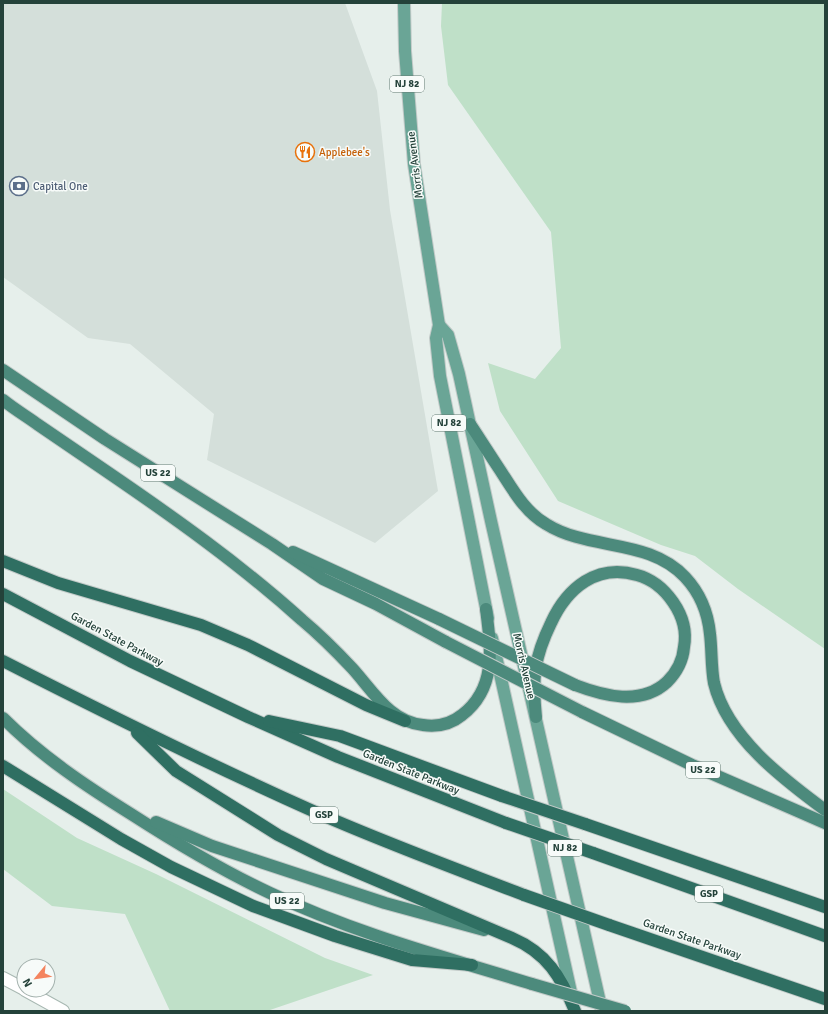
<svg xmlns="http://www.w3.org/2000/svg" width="828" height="1014" viewBox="0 0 828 1014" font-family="Signika,sans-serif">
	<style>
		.built { fill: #d4dfda }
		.green { fill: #bfe0c8 }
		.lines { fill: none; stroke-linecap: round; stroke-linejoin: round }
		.minor-casing { stroke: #a8b8b2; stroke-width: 14 }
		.primary-casing { stroke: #c2cac8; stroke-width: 14 }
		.trunk-casing { stroke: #c2cac8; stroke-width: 14 }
		.motorway-casing { stroke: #c2cac8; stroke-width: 14 }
		.minor { stroke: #fff; stroke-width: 12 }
		.primary { stroke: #6aa596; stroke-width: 12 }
		.trunk { stroke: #4c8a7c; stroke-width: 12 }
		.motorway { stroke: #2f6f62; stroke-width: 12 }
		.trunk-bridge-casing { stroke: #c2cac8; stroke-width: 14; stroke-linecap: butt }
		.motorway-bridge-casing { stroke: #c2cac8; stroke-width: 14; stroke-linecap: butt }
		.trunk-bridge { stroke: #4c8a7c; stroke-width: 12 }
		.motorway-bridge { stroke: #2f6f62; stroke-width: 12 }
		.labels { text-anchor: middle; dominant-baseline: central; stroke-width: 3; stroke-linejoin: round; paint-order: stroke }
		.shield { fill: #f7fbf9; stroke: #637a73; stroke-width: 1 }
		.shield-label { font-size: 10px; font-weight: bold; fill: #24423a }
		.food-label { font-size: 11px; fill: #c56008; stroke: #f7fbf9; text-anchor: start }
		.street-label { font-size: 11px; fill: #24423a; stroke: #f7fbf9 }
		.service-label { font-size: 11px; fill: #4e5e75; stroke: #f7fbf9; text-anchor: start }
	</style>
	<rect width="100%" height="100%" fill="#e6efeb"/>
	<!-- built -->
	<path class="built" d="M3 3H345L377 91 390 210 438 491 375 543 207 460 214 414 130 344 88 338 3 277Z"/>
	<!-- green -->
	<g class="green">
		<path d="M442 3H825V649L738 589 695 556 661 545 558 501 500 411 488 363 535 379 561 348 551 232 448 85 441 26Z"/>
		<path d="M3 789 77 838 156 874 325 958 373 975 267 1011H170L125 914 52 906 3 869Z"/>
	</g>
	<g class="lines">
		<defs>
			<g id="minor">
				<path d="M3 978 24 989"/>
				<path d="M25 990 63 1011"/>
			</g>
			<g id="primary">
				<path d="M404 3 405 51 414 164 439 325 436 338 440 376 488 618"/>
				<path d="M439 325 448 335 459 374 491 521 602 1011"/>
				<path d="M492 638 573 1001"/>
			</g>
			<g id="trunk">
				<path d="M3 370 105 439 272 544 323 579 376 604 446 642"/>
				<path d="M3 400C14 409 26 416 37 424 59 439 81 454 103 469 172 516 240 564 302 620 320 635 336 651 352 668 373 691 390 722 423 725 437 727 451 724 462 715 497 688 491 648 486 609"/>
				<path d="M470 424C480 439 490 455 500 470 513 490 525 512 546 524 589 551 649 538 685 577 700 593 708 613 710 634 712 650 711 667 714 683 727 737 783 779 825 810"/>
				<path d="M293 552 439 619"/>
				<path d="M582 712 692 765 825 823"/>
				<path d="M536 717C532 678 534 658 551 623 567 588 597 563 637 575 652 579 664 589 673 602 682 615 687 631 684 647 683 660 676 673 667 682 641 706 604 696 575 685"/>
				<path d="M3 718C41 756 86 786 131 814 176 843 221 870 270 893 354 933 444 957 532 984"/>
				<path d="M156 822 212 846 385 903 484 930"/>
			</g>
			<g id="motorway">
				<path d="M3 561 58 583 201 625 248 645 366 705 405 721"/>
				<path d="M3 594 130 661 248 717 338 757 506 823"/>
				<path d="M3 661C105 713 208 764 313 811 383 842 454 868 524 895"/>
				<path d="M269 721 340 736 502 796"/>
				<path d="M137 733 176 771 278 835 326 859 512 938C547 953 561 977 575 1011"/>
				<path d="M3 766 121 839 171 867 253 906 335 936 412 960 472 965"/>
				<path d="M585 824 825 907"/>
				<path d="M593 853 825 936"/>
				<path d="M609 925 825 999"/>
			</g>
		</defs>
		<!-- minor casing -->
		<use href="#minor" class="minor-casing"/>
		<!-- primary casing -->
		<use href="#primary" class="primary-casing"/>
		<!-- trunk casing -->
		<use href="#trunk" class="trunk-casing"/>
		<!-- motorway casing -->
		<use href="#motorway" class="motorway-casing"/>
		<!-- minor -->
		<use href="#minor" class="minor"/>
		<!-- primary -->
		<use href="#primary" class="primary"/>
		<!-- trunk -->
		<use href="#trunk" class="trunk"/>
		<!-- motorway -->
		<use href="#motorway" class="motorway"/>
		<defs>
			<g id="trunk-bridge">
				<path d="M439 619 575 685"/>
				<path d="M446 642 582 712"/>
				<path d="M532 984 625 1011"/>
			</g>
			<g id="motorway-bridge">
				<path d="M502 796 585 824"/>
				<path d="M506 823 593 853"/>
				<path d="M524 895 609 925"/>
			</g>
		</defs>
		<!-- trunk-bridge casing -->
		<use href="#trunk-bridge" class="trunk-bridge-casing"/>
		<!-- motorway-bridge casing -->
		<use href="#motorway-bridge" class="motorway-bridge-casing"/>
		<!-- trunk-bridge -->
		<use href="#trunk-bridge" class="trunk-bridge"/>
		<!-- motorway-bridge -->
		<use href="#motorway-bridge" class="motorway-bridge"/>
	</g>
	<!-- icons -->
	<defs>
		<symbol id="restaurant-ring" viewBox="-11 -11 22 22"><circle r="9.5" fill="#f7fbf9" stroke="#e8710a" stroke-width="1.5"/><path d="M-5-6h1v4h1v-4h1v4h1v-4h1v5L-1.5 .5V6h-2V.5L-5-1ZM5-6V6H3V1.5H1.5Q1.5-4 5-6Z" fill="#e8710a"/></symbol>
		<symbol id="bank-ring" viewBox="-11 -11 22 22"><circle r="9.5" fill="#f7fbf9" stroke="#5c6f8a" stroke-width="1.5"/><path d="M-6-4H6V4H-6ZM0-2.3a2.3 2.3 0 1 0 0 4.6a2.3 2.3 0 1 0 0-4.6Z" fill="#5c6f8a"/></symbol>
	</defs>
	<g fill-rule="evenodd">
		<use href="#restaurant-ring" x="294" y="141" width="22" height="22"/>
		<use href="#bank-ring" x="8" y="175" width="22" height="22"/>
	</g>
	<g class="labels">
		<!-- shield labels -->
		<g class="shield">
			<rect x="390" y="76" width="34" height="16" rx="3"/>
			<rect x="432" y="415" width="34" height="16" rx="3"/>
			<rect x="141" y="465" width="34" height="16" rx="3"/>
			<rect x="686" y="762" width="34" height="16" rx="3"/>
			<rect x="310" y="807" width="28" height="16" rx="3"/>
			<rect x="548" y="840" width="34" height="16" rx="3"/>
			<rect x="695" y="886" width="28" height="16" rx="3"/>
			<rect x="270" y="893" width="34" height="16" rx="3"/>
		</g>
		<g class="shield-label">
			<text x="407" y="84">NJ 82</text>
			<text x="449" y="423">NJ 82</text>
			<text x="158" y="473">US 22</text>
			<text x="703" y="770">US 22</text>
			<text x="324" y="815">GSP</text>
			<text x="565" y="848">NJ 82</text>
			<text x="709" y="894">GSP</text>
			<text x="287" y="901">US 22</text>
		</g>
		<!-- food labels -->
		<g class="food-label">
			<text x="319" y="152">Applebee's</text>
		</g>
		<!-- street labels -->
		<g class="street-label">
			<text transform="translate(415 165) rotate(-97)">Morris Avenue</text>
			<text transform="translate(117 639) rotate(28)">Garden State Parkway</text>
			<text transform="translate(524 666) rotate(77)">Morris Avenue</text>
			<text transform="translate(411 772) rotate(22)">Garden State Parkway</text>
			<text transform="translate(692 939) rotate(19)">Garden State Parkway</text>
		</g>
		<!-- service labels -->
		<g class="service-label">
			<text x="33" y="186">Capital One</text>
		</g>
	</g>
	<!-- border -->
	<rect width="828" height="1014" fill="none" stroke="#24423a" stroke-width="8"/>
	<!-- north arrow -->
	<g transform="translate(36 978) rotate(241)"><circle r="19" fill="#f7fbf9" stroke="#a3b1ad"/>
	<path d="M0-3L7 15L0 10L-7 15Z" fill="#f4845f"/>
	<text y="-6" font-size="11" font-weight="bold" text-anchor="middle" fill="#24423a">N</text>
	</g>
</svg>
